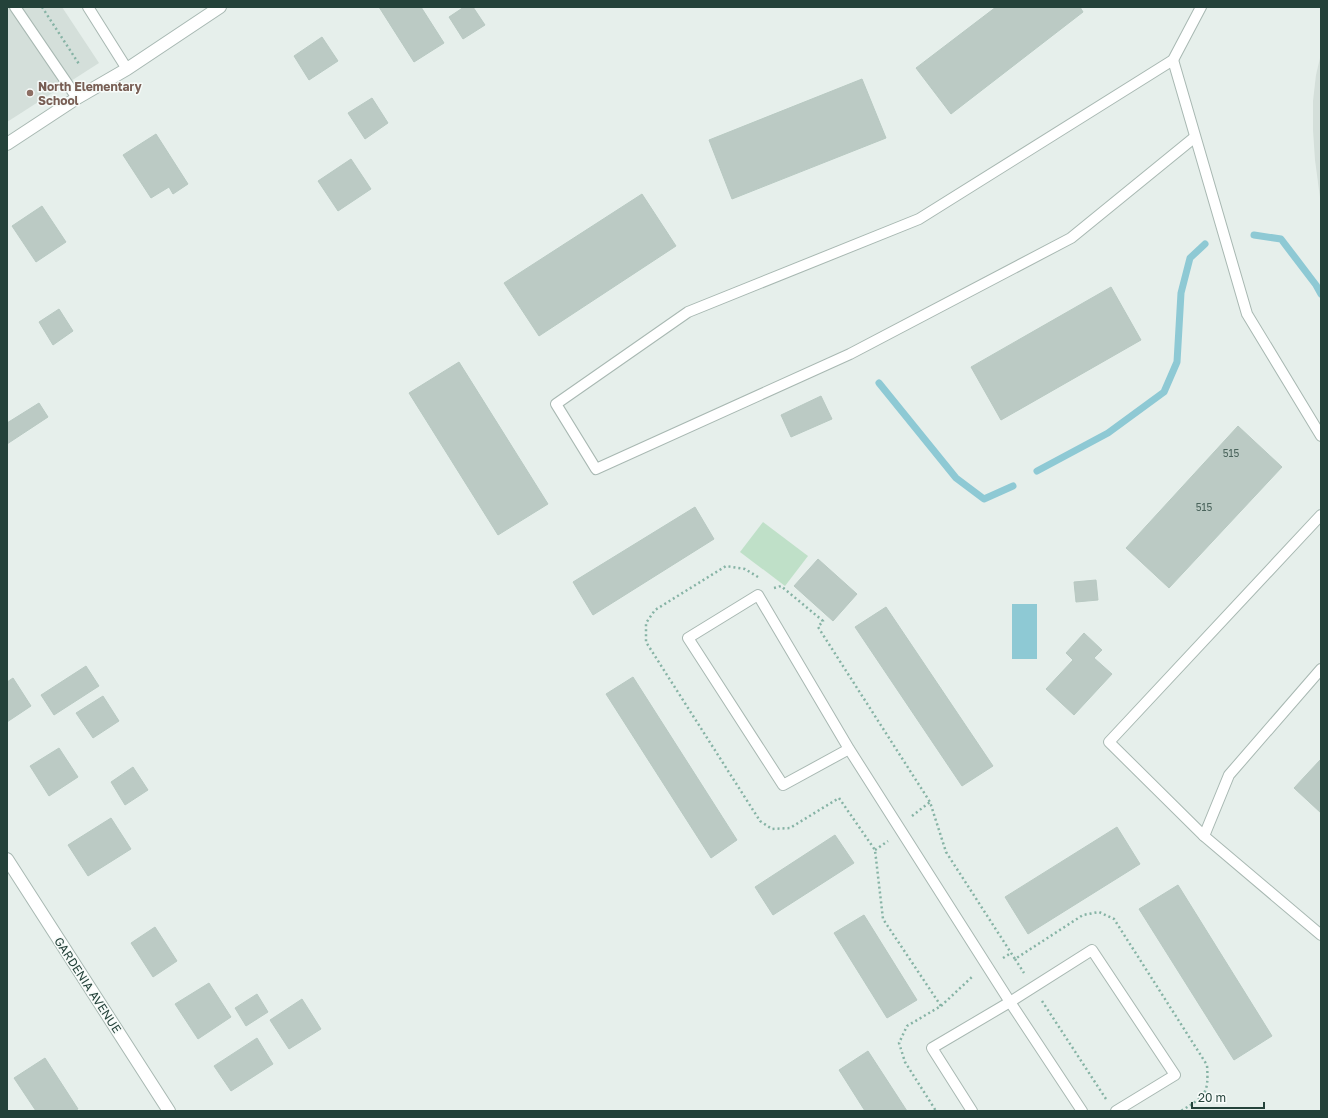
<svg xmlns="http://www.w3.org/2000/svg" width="1328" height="1118" viewBox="0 0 1328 1118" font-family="'Golos Text',sans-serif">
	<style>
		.built { fill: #d4dfda }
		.green { fill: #bfe0c8 }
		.water { fill: #8ec9d4 }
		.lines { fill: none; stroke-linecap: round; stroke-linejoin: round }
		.stream { stroke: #8ec9d4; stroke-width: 7 }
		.building { fill: #bbcac4; stroke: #b8c9c2 }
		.service-casing { stroke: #a8b8b2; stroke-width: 12 }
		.minor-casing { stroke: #a8b8b2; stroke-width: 14 }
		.tertiary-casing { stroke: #a8b8b2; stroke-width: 14 }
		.path { stroke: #86b3a5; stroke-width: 2.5; stroke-dasharray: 2 3; stroke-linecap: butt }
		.service { stroke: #fff; stroke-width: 10 }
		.minor { stroke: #fff; stroke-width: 12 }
		.tertiary { stroke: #fff; stroke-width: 12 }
		.education-dot { fill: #8d6e63; stroke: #f7fbf9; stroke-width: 1.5 }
		.labels { text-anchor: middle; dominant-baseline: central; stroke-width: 3; stroke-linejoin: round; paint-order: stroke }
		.number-label { font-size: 10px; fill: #4a645c }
		.education-label { font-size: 12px; font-weight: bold; fill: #785e54; stroke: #f7fbf9; text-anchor: start }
		.street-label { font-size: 12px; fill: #24423a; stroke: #f7fbf9 }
	</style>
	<rect width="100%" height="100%" fill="#e6efeb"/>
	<!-- built -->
	<g class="built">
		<path d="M7 7H62L99 63 7 122Z"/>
		<path d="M1321 54V205L1315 160 1313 130V101L1316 75Z"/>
	</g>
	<!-- green -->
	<path class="green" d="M763 522 808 556 785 586 740 552Z"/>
	<!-- water -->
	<rect class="water" x="1012" y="604" width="25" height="55"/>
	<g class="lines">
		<!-- stream -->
		<g class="stream">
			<path d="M1254 235 1281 239 1316 285 1321 294"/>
			<path d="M879 383 956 478 984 499 1013 486"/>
			<path d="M1037 471 1108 433 1164 392 1177 362 1181 293 1190 258 1205 244"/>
		</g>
	</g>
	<!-- building -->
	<g class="building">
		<path d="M379 7H421L444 43 414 62Z"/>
		<path d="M464 7H473L485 25 463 39 449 17Z"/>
		<path d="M996 7H1080L1083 12 951 114 916 68Z"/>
		<path d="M322 37 338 61 309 80 294 56Z"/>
		<path d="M862 79 886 138 732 199 709 140Z"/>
		<path d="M372 98 388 123 365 139 348 113Z"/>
		<path d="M156 134 188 184 173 194 169 187 151 198 123 155Z"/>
		<path d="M351 159 371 189 338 211 318 181Z"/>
		<path d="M642 194 676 246 539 336 504 283Z"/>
		<path d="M42 206 66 242 36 262 12 226Z"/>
		<path d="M1111 287 1141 340 1001 420 971 367Z"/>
		<path d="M59 309 73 331 53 345 39 322Z"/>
		<path d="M459 362 548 504 498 535 409 393Z"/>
		<path d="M821 396 832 419 791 437 781 415Z"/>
		<path d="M39 403 48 417 7 444V423Z"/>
		<path d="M1238 426 1282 467 1169 588 1126 548Z"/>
		<path d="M695 507 714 539 593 615 573 582Z"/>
		<path d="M818 559 857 594 833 621 794 586Z"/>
		<path d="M1096 580 1098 600 1076 602 1074 582Z"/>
		<path d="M886 607 993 766 962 786 855 627Z"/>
		<path d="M1084 633 1102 650 1094 658 1112 674 1074 715 1046 689 1073 660 1066 653Z"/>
		<path d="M86 666 99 686 54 715 41 695Z"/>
		<path d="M633 677 737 840 711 858 606 694Z"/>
		<path d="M13 678 31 706 7 722V682Z"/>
		<path d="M103 696 119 721 93 738 76 713Z"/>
		<path d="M59 748 78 777 49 796 30 766Z"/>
		<path d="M1321 759V813L1294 788Z"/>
		<path d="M133 767 148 790 125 805 111 782Z"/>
		<path d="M111 818 131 849 88 876 68 845Z"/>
		<path d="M1117 827 1140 864 1028 934 1005 897Z"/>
		<path d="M835 835 854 863 773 915 755 887Z"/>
		<path d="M1178 885 1272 1036 1234 1060 1139 909Z"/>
		<path d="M864 915 917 1000 887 1018 834 933Z"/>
		<path d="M155 927 177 961 153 977 131 943Z"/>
		<path d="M209 983 231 1017 198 1039 175 1004Z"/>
		<path d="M257 994 268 1012 246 1026 235 1008Z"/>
		<path d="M302 999 321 1029 289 1049 270 1020Z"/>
		<path d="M257 1038 273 1064 231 1091 214 1066Z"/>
		<path d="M868 1051 907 1111H865L839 1070Z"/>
		<path d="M45 1058 78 1109 74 1111H36L14 1078Z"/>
	</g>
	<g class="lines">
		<defs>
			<g id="service">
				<path d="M15 7 77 98"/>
				<path d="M88 7 127 69"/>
				<path d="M1173 60 1247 314 1321 436"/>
				<path d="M1195 137 1071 238 850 354 596 469 556 404 688 312 919 219 1173 60 1201 7"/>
				<path d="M1321 515 1109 742 1204 836 1229 775 1321 669"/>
				<path d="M849 749 783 785 688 638 758 595 849 749 1010 1002 1082 1111"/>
				<path d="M1204 836 1321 935"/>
				<path d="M972 1111 932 1048 1010 1002 1092 950 1175 1075 1116 1111"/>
			</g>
			<path id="minor" d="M7 859 169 1111"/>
			<path id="tertiary" d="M7 144 77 98 127 69 220 7"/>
		</defs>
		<!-- service casing -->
		<use href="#service" class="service-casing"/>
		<!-- minor casing -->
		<use href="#minor" class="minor-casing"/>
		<!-- tertiary casing -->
		<use href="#tertiary" class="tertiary-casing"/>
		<!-- path -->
		<g class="path">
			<path d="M42 7 79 64"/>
			<path d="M758 577 745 569 726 566 655 610 646 623V642L760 821 772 829 790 828 839 798 875 850 883 919 941 1006 907 1026 899 1043 905 1062 936 1111"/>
			<path d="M774 588 781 586 823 621 818 627 930 802 946 852 1015 959 1083 915 1099 912 1114 919 1207 1065C1209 1095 1205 1096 1181 1111"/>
			<path d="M912 816 930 802"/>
			<path d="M875 850 888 841"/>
			<path d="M1003 958 1011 953"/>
			<path d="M1015 959 1024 973"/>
			<path d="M1042 1001 1106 1099"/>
			<path d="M941 1006 973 976"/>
		</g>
		<!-- service -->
		<use href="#service" class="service"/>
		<!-- minor -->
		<use href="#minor" class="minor"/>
		<!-- tertiary -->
		<use href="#tertiary" class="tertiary"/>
	</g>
	<!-- markers -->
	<circle class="education-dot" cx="30" cy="93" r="4"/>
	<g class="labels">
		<!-- number labels -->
		<g class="number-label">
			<text x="1231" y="453">515</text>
			<text x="1204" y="507">515</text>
		</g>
		<!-- education labels -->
		<g class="education-label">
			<text x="38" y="86">North Elementary<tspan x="38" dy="14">School</tspan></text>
		</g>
		<!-- street labels -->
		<g class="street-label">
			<text transform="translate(88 985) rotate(57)">GARDENIA AVENUE</text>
		</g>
	</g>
	<!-- border -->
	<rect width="1328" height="1118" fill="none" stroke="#24423a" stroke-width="16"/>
	<!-- scale -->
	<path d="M1192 1102v6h72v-6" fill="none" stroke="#24423a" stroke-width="2"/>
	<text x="1198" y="1102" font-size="12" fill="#24423a" stroke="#f7fbf9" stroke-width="3" paint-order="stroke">20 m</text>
</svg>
